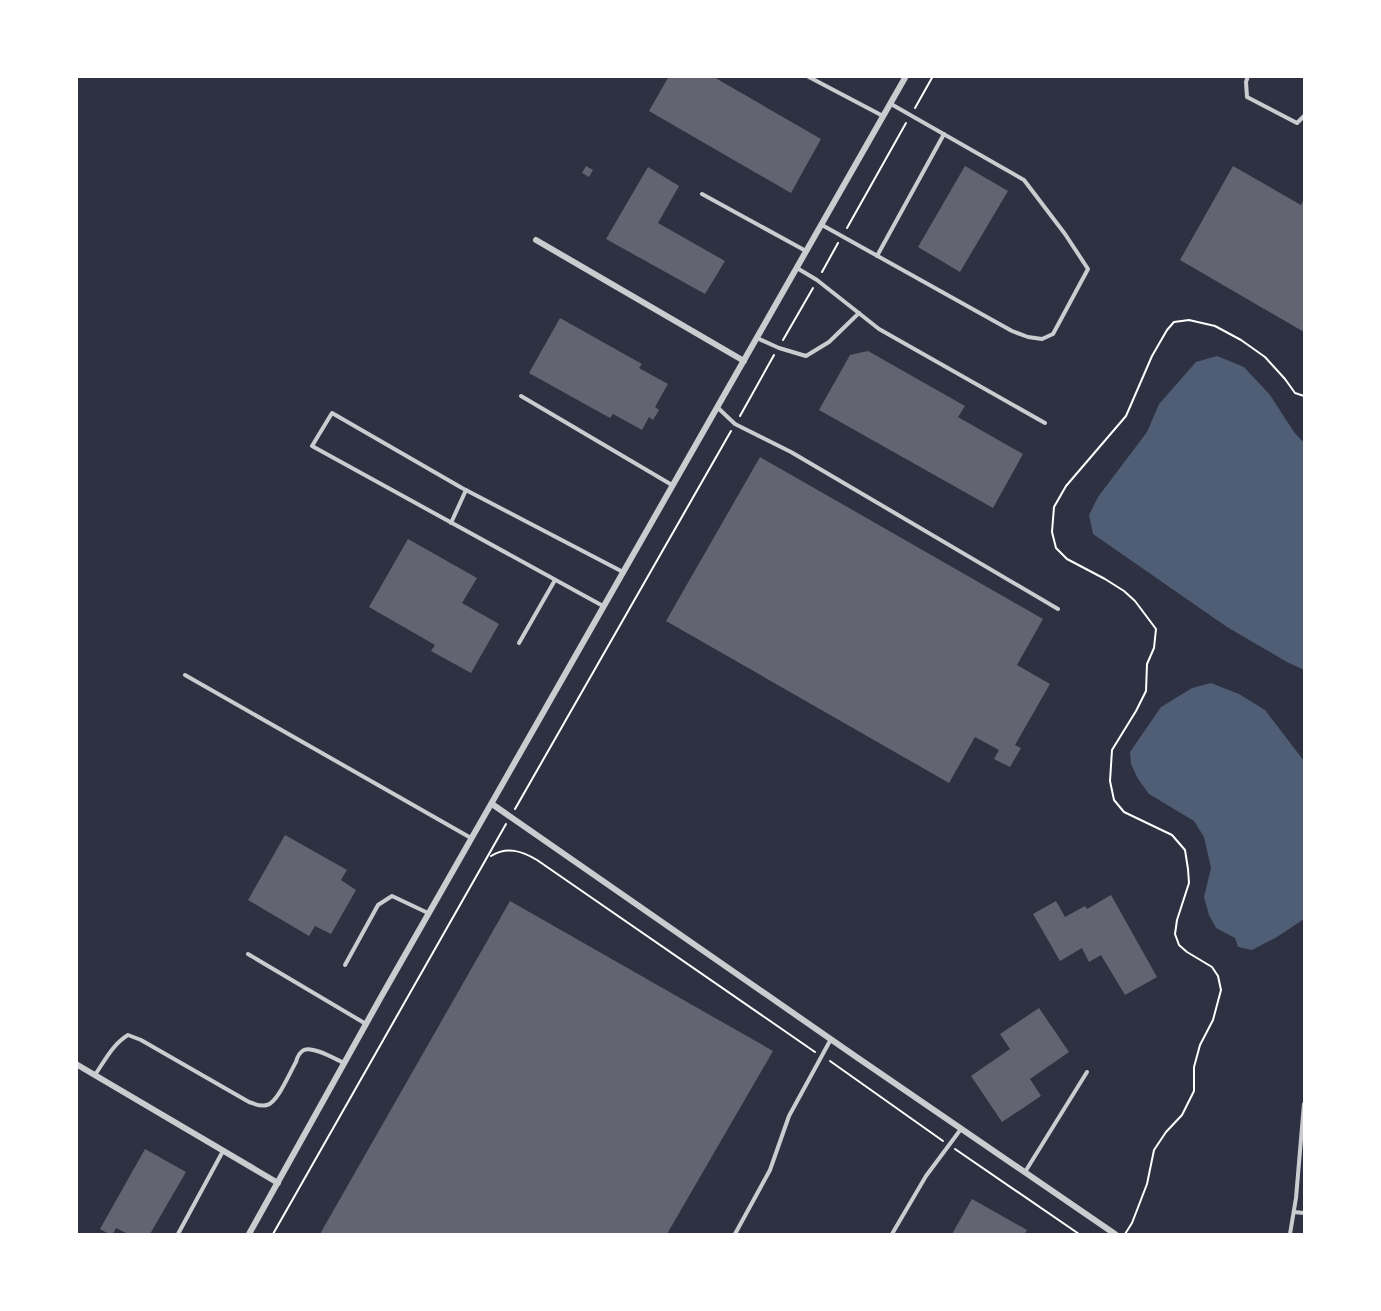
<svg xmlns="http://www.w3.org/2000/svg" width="1381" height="1311" viewBox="0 0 1381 1311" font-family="'Asap Condensed',sans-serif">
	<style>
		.water { fill: #4f5d75 }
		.building { fill: #626471 }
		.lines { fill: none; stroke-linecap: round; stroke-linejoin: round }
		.path { stroke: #fff; stroke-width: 2 }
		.service { stroke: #caccd0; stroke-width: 4 }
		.minor { stroke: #caccd0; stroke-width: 6 }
	</style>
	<rect width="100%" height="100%" fill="#2d3142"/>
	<!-- water -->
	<g class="water">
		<path d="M1217 356 1244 367 1270 395 1294 432 1304 443V670L1287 662 1227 627 1093 534 1089 515 1098 497 1147 432 1159 404 1196 362Z"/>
		<path d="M1211 683 1239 694 1265 710 1304 761V919L1277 937 1252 950 1238 947 1235 938 1216 928 1209 915 1204 897 1211 868 1204 837 1194 821 1149 794 1138 779 1131 764 1130 752 1161 707 1192 688Z"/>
	</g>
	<!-- building -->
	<g class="building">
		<path d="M669 76H712L821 139 791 193 649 111Z"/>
		<path d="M586 166 593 170 589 177 582 173Z"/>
		<path d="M965 166 1008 191 960 272 918 247Z"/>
		<path d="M1233 166 1301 205 1304 199V332L1180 260Z"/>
		<path d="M648 167 679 186 658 223 725 261 705 294 606 239Z"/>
		<path d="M560 318 642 364 639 368 668 384 655 407 659 410 653 420 649 417 642 430 613 414 610 418 529 373Z"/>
		<path d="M868 351 965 406 958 417 1023 454 993 508 819 410 850 355Z"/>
		<path d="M760 457 1043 619 1017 665 1050 684 1015 745 1021 748 1010 767 994 759 999 750 975 737 949 783 666 621Z"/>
		<path d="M408 539 477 578 462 603 499 624 471 673 431 651 435 645 369 607Z"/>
		<path d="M285 835 347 870 341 880 356 890 331 934 315 926 309 936 248 900Z"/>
		<path d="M1111 895 1157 977 1125 995 1101 955 1089 962 1082 948 1060 961 1033 914 1056 901 1065 917 1085 906 1087 909Z"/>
		<path d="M510 901 773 1051 667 1234H320Z"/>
		<path d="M1039 1008 1069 1052 1030 1079 1041 1096 1002 1122 971 1076 1010 1049 1000 1034Z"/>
		<path d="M145 1149 186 1172 150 1234H128L116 1228 113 1234H109L100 1229Z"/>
		<path d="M972 1199 1027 1230 1025 1234H952Z"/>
	</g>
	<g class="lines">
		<!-- path -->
		<g class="path">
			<path d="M915 108 933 76"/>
			<path d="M847 228 906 123"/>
			<path d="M822 272 838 243"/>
			<path d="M783 340 813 288"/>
			<path d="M740 416 774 355"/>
			<path d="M515 809 731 431"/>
			<path d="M491 856C507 846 522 851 537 860L815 1052"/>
			<path d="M830 1061 943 1141"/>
			<path d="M955 1149 1079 1234"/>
			<path d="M273 1234 506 824"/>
			<path d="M1125 1234 1132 1223 1147 1184 1154 1150 1166 1132 1182 1115 1194 1091V1067L1200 1045 1213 1020 1221 990 1218 976 1212 967 1187 952 1179 945 1175 934 1177 920 1189 883 1188 869 1185 850 1172 835 1124 812 1114 800 1110 781 1112 750 1136 711 1146 691 1147 664 1154 648 1156 629 1135 601 1124 591 1105 579 1067 559 1056 548 1052 532 1054 507 1066 486 1126 416 1152 356 1167 330 1174 322 1189 320 1215 326 1241 340 1265 357 1285 379 1295 393 1304 396"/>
		</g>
		<!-- service -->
		<g class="service">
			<path d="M807 76 883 116"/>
			<path d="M1248 76 1246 82 1247 97 1297 123 1304 116"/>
			<path d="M702 194 806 251"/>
			<path d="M822 225 1012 331 1028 337 1042 339 1053 334 1088 269 1065 234 1024 180 891 104"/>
			<path d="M877 256 944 134"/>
			<path d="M797 268 817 280 879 329 1045 423"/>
			<path d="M757 338 779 348 806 356 829 342 859 313"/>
			<path d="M521 396 672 485"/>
			<path d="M717 407 735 424 791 452 1058 609"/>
			<path d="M451 523 466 490"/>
			<path d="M603 606 312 446 332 413 462 488 623 572"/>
			<path d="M519 643 555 580"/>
			<path d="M185 675 471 838"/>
			<path d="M248 954 366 1024"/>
			<path d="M345 965 378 905 392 896 428 913"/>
			<path d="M95 1075C105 1060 113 1044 128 1035L141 1040 249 1102C255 1104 260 1107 267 1105 278 1102 290 1072 296 1062 297 1058 300 1052 304 1050 313 1046 335 1059 344 1063"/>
			<path d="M1025 1172 1087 1072"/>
			<path d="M1294 1212 1304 1213"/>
			<path d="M178 1234 223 1151"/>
			<path d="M735 1234 770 1170 789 1116 831 1039"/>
			<path d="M892 1234 926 1176 961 1129"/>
			<path d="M1290 1234 1296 1198 1304 1104"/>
		</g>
		<!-- minor -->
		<g class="minor">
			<path d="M536 240 744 361"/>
			<path d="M492 804 855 1056 1115 1234"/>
			<path d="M76 1064 278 1183"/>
			<path d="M249 1234 381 997 906 76"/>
		</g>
	</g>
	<!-- border -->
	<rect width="1381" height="1311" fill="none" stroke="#ffffff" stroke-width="156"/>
</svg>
